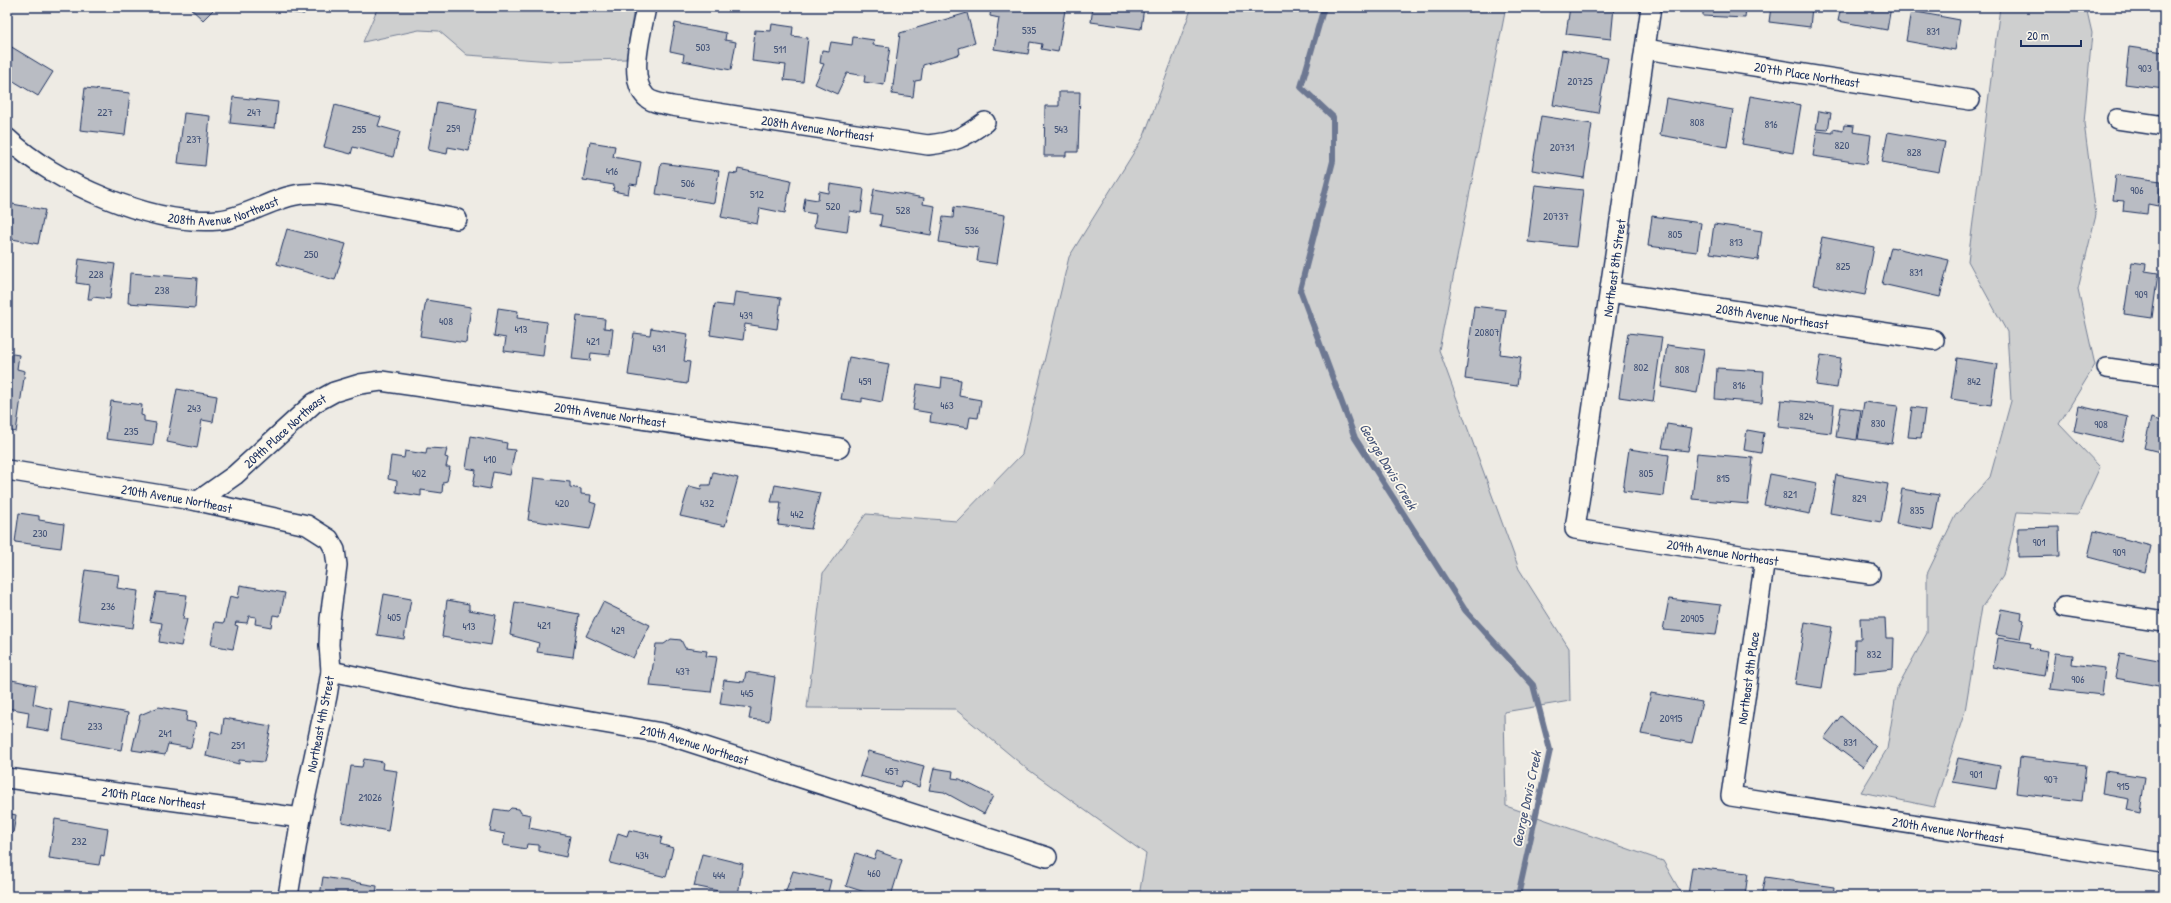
<svg xmlns="http://www.w3.org/2000/svg" width="2171" height="903" viewBox="0 0 2171 903" font-family="'Patrick Hand',sans-serif">
	<style>
		.green { fill: #cecfcf; stroke: #747f96 }
		.lines { fill: none; stroke-linecap: round; stroke-linejoin: round }
		.stream { stroke: #6d7892; stroke-width: 6 }
		.building { fill: #b9bcc3; stroke: #1b2f5e }
		.street-casing { stroke: #1b2f5e; stroke-width: 22 }
		.street { stroke: #fbf7ec; stroke-width: 19 }
		.labels { text-anchor: middle; dominant-baseline: central; stroke-width: 3.5; stroke-linejoin: round; paint-order: stroke }
		.number-label { font-size: 11px; fill: #425277 }
		.street-label { font-size: 13px; fill: #1b2f5e; stroke: #fbf7ec }
		.water-label { font-size: 14px; font-style: italic; fill: #445378; stroke: #fbf7ec }
	</style>
	<rect width="100%" height="100%" fill="#eeebe4"/>
	<filter id="ink" filterUnits="userSpaceOnUse"><feTurbulence type="fractalNoise" baseFrequency=".025" numOctaves="2"/><feDisplacementMap in="SourceGraphic" scale="8" xChannelSelector="R" yChannelSelector="G"/><feConvolveMatrix kernelMatrix="1 2 1 2 8 2 1 2 1" color-interpolation-filters="sRGB"/></filter>
	<g filter="url(#ink)">
		<!-- green -->
		<g class="green">
			<path d="M378 7H634L626 59 552 61 467 55 439 31 419 30 363 42Z"/>
			<path d="M1192 7H1506L1439 350 1519 569 1569 648 1570 701 1504 712 1506 806 1663 861 1683 896H1139L1146 854 1026 768 955 709 807 708 823 573 866 514 957 521 1022 454 1069 257 1144 136Z"/>
			<path d="M2000 7H2086L2092 33 2084 123 2096 215 2078 289 2095 365 2059 424 2100 467 2078 515 2017 512 2003 576 1982 607 1965 711 1934 807 1861 792 1887 749 1897 688 1927 633V574L1955 516 1990 477 2011 401 2007 332 1968 261Z"/>
		</g>
		<g class="lines">
			<!-- stream -->
			<path class="stream" d="M1324 7 1301 87 1333 117V161L1300 290 1355 438 1465 610 1533 685 1550 750 1518 896"/>
		</g>
		<!-- building -->
		<g class="building">
			<path d="M189 7H216L203 20Z"/>
			<path d="M245 7H305L304 14Z"/>
			<path d="M991 7H1044L1065 10 1058 52 1041 49 1042 44 1030 42 1028 54 994 49 999 18 990 16Z"/>
			<path d="M1093 7H1144L1141 29 1091 22Z"/>
			<path d="M1570 7H1614L1611 39 1566 34Z"/>
			<path d="M1703 7H1746L1745 18 1703 16Z"/>
			<path d="M1771 7H1812L1810 27 1769 22Z"/>
			<path d="M1841 7H1891L1887 30 1838 21Z"/>
			<path d="M1911 11 1960 20 1955 50 1906 41Z"/>
			<path d="M967 13 975 43 959 48 960 54 923 65 921 80 915 81 913 97 892 94 900 33Z"/>
			<path d="M675 23 726 33 725 40 736 42 731 70 683 61 684 54 670 51Z"/>
			<path d="M772 24 793 27 792 36 808 38 803 82 784 80 786 65 752 61 755 30 771 31Z"/>
			<path d="M853 37 874 40 873 45 890 47 884 85 864 82 865 76 847 73 837 94 815 84 824 64 820 63 822 50 829 51 831 42 852 45Z"/>
			<path d="M10 46 53 72 38 96 7 77V51Z"/>
			<path d="M2129 47 2164 52V89L2125 84Z"/>
			<path d="M1562 50 1608 58 1598 113 1553 105Z"/>
			<path d="M85 88 130 93 125 135 80 130Z"/>
			<path d="M1059 92H1080L1078 152H1066V156H1044L1045 106H1059Z"/>
			<path d="M1750 96 1801 105 1793 153 1742 144Z"/>
			<path d="M233 97 278 102 275 128 230 123Z"/>
			<path d="M1666 98 1733 110 1727 147 1660 135Z"/>
			<path d="M437 102 477 109 469 151 448 147 447 154 428 150Z"/>
			<path d="M335 105 381 117 378 126 400 132 393 157 353 147 351 154 324 147Z"/>
			<path d="M1819 111 1831 113 1828 130 1816 129Z"/>
			<path d="M184 113 210 116 205 166 178 163Z"/>
			<path d="M1541 116 1592 124 1584 178 1532 170Z"/>
			<path d="M1844 125 1854 126 1853 132 1871 135 1867 164 1813 156 1817 131 1833 133V129L1843 131Z"/>
			<path d="M1888 132 1945 142 1939 172 1882 162Z"/>
			<path d="M590 142 615 146 613 157 641 162 637 185 630 184 628 194 613 191 614 185 583 180Z"/>
			<path d="M661 163 719 171 714 203 656 194Z"/>
			<path d="M738 169 791 180 785 213 760 208 757 224 721 217 730 173 737 174Z"/>
			<path d="M2116 175 2161 181 2158 206 2148 204 2147 214 2123 211 2124 201 2113 200Z"/>
			<path d="M830 184 864 189 861 213 850 211 847 232 814 227 816 214 803 212 805 198 818 200 819 191 829 193Z"/>
			<path d="M1535 185 1583 190 1576 247 1528 242Z"/>
			<path d="M874 189 924 198 923 204 935 206 931 235 880 226 882 215 870 213Z"/>
			<path d="M7 203 45 210 38 244 7 238Z"/>
			<path d="M954 207 1005 215 997 264 977 261 979 248 939 242 943 217 953 218Z"/>
			<path d="M1652 216 1701 223 1697 252 1648 246Z"/>
			<path d="M1714 224 1762 231 1758 260 1710 253Z"/>
			<path d="M287 229 346 244 335 280 277 264Z"/>
			<path d="M1822 237 1874 247 1865 295 1813 285Z"/>
			<path d="M1891 247 1949 260 1940 297 1882 284Z"/>
			<path d="M79 259 115 264 110 299 93 297 92 299H88L90 285 76 283Z"/>
			<path d="M2132 262 2146 264 2145 271 2158 273 2152 318 2124 314Z"/>
			<path d="M130 273 197 278 195 308 128 303Z"/>
			<path d="M735 292 781 298 777 329 745 324 743 340 710 335 715 304 733 306Z"/>
			<path d="M426 300 471 307 466 343 420 336Z"/>
			<path d="M1474 306 1506 310 1500 354 1521 357 1517 386 1465 379Z"/>
			<path d="M498 308 518 311 517 318 547 322 543 356 504 351 506 338 494 336Z"/>
			<path d="M577 316 605 319 604 328 613 329 610 355 591 353 590 361 572 359Z"/>
			<path d="M651 328 688 334 684 361 690 362 687 384 628 375 634 333 650 335Z"/>
			<path d="M1628 333 1662 337 1653 402 1619 397Z"/>
			<path d="M1667 345 1704 350 1697 393 1661 387Z"/>
			<path d="M7 353 19 355 17 369 25 371 16 432 7 430Z"/>
			<path d="M1821 355 1841 358 1837 388 1816 385Z"/>
			<path d="M849 357 889 364 882 402 862 398V402L841 399Z"/>
			<path d="M1957 358 1997 364 1991 405 1951 399Z"/>
			<path d="M1717 368 1764 371 1762 403 1715 399Z"/>
			<path d="M942 377 961 380 959 396 981 400 978 418 970 417 968 428 930 422 931 413 913 410 917 384 941 388Z"/>
			<path d="M177 389 217 396 213 422 202 420 197 448 167 442Z"/>
			<path d="M1781 400 1834 405 1831 433 1778 427Z"/>
			<path d="M111 401 142 405 141 415 144 416V421L156 423 153 445 106 439Z"/>
			<path d="M1864 402 1898 406 1892 444 1858 439Z"/>
			<path d="M2079 406 2128 417 2123 442 2074 431Z"/>
			<path d="M1841 407 1861 410 1857 440 1836 437Z"/>
			<path d="M1912 407 1925 409 1921 438 1908 437Z"/>
			<path d="M2151 418 2164 422V453L2144 448Z"/>
			<path d="M1667 424 1692 428 1688 451 1662 448Z"/>
			<path d="M1747 430 1764 433 1761 453 1744 450Z"/>
			<path d="M471 436 507 443 506 449 515 450 510 475 493 472 490 489 473 486 476 470 466 468Z"/>
			<path d="M427 448 447 449 445 457 448 458 446 467H450L447 481 443 482 442 493 421 490V496L396 492 397 481 388 479 391 456 404 458 405 451 426 454Z"/>
			<path d="M1629 449 1669 455 1664 496 1623 491Z"/>
			<path d="M1697 453 1753 458 1748 504 1692 499Z"/>
			<path d="M713 472 738 478 725 526 680 516 689 486 701 489 702 485H710Z"/>
			<path d="M1770 474 1817 483 1810 514 1764 505Z"/>
			<path d="M1836 475 1888 484 1881 522 1830 513Z"/>
			<path d="M534 478 570 482V487L581 489V494L591 495 590 502 596 504 590 529 528 520Z"/>
			<path d="M775 485 820 493 811 529 778 525 781 502H771Z"/>
			<path d="M1902 489 1939 495 1933 530 1896 524Z"/>
			<path d="M19 513 39 516V520L64 524 61 548 15 542Z"/>
			<path d="M2059 527 2060 556 2018 557V528Z"/>
			<path d="M2094 531 2151 546 2145 572 2088 557Z"/>
			<path d="M85 570 119 575 117 588 138 591 133 628 78 620Z"/>
			<path d="M240 585 285 593 280 616 273 615 271 627 255 624 256 617 249 616 247 623 236 622 235 625 238 626 233 649 211 645 215 622 224 623 230 596 238 598Z"/>
			<path d="M156 592 187 595 183 619H187L181 646 159 642 162 623 150 621Z"/>
			<path d="M384 594 411 599 404 639 377 635Z"/>
			<path d="M1669 599 1721 605 1716 635 1663 630Z"/>
			<path d="M447 600 469 604V610L496 615 491 645 442 637Z"/>
			<path d="M515 602 579 614 573 657 537 652 539 643 510 635Z"/>
			<path d="M603 602 650 625 633 658 586 636Z"/>
			<path d="M2001 609 2022 613 2021 619 2024 620 2020 639 1996 635Z"/>
			<path d="M1860 618H1885L1886 638H1894L1893 669 1854 673 1855 639H1861Z"/>
			<path d="M1805 622 1832 627 1822 688 1795 684Z"/>
			<path d="M1998 638 2030 643 2029 648 2048 651 2044 676 1993 667Z"/>
			<path d="M671 639 681 640 685 648 707 651 706 656 717 657 711 692 650 686 656 644H664Z"/>
			<path d="M2055 653 2073 655 2072 664 2105 668 2102 695 2050 689Z"/>
			<path d="M2120 653 2164 661V687L2115 678Z"/>
			<path d="M746 672 775 677 769 721 749 719 751 708 720 704 724 680 744 682Z"/>
			<path d="M7 679 36 685 33 704 52 709 49 731 27 727 29 712 7 708Z"/>
			<path d="M1651 693 1702 702 1692 743 1641 734Z"/>
			<path d="M69 702 128 713 121 750 63 739Z"/>
			<path d="M159 707 187 712 186 721 196 723 191 748 168 744 165 755 132 750 140 715Z"/>
			<path d="M1841 716 1876 747 1863 767 1824 738Z"/>
			<path d="M224 718 271 726 264 762 239 760V764L206 756 211 731 222 734Z"/>
			<path d="M868 751 924 766 919 787 902 781 900 787 860 776Z"/>
			<path d="M2020 757 2086 765 2082 801 2016 793Z"/>
			<path d="M1958 758 2000 766 1996 789 1952 782Z"/>
			<path d="M364 759 383 762 382 769 397 771 388 831 342 822 351 766 362 767Z"/>
			<path d="M934 768 953 771 952 778 960 779 993 796 984 814 944 792 929 790Z"/>
			<path d="M2105 771 2145 777 2140 813 2127 810 2129 799 2102 794Z"/>
			<path d="M511 808 519 809 521 813 531 815 529 828 570 836 566 857 539 851V845L527 844 526 849 503 845 505 834 490 831 494 809 508 811Z"/>
			<path d="M7 813 16 815 13 833 8 835 7 838Z"/>
			<path d="M55 819 108 828 104 856 101 855 99 865 49 858Z"/>
			<path d="M629 830 662 837 660 844 673 848 666 877 610 863 618 833 627 836Z"/>
			<path d="M877 851 902 860 891 896H877L846 886 856 853 874 859Z"/>
			<path d="M702 854 743 864 738 895 694 886Z"/>
			<path d="M1692 867 1748 873 1745 896 1688 895Z"/>
			<path d="M793 871 831 880 827 896H784Z"/>
			<path d="M323 877 377 886 376 896H320Z"/>
			<path d="M1765 877 1834 887 1833 896H1761Z"/>
			<path d="M2055 892 2076 896H2054Z"/>
		</g>
		<g class="lines">
			<defs>
				<g id="street">
					<path id="s1" d="M646 7C642 31 627 78 646 97 652 103 664 104 672 106L928 145C955 142 963 138 985 122"/>
					<path id="s2" d="M1651 7 1575 529 1765 559 1870 574"/>
					<path id="s3" d="M1645 49 1970 100"/>
					<path d="M2117 119 2164 126"/>
					<path id="s4" d="M7 138C54 183 153 226 219 220 248 217 273 197 302 194 324 192 347 198 368 202 398 208 427 213 457 219"/>
					<path id="s5" d="M1610 292 1934 340"/>
					<path d="M2107 368 2164 376"/>
					<path id="s6" d="M7 470 198 501 307 525 329 539 335 550 337 565 330 619 329 645 331 671 327 696 301 818 288 896"/>
					<path id="s7" d="M198 501 235 475 314 403 334 392 360 384 381 381 839 448"/>
					<path id="s8" d="M1765 559 1731 796 2164 863"/>
					<path d="M2064 607 2164 622"/>
					<path id="s9" d="M331 671 463 699 662 733 1047 857"/>
					<path id="s10" d="M7 778 301 818"/>
				</g>
			</defs>
			<!-- street casing -->
			<use href="#street" class="street-casing"/>
			<!-- street -->
			<use href="#street" class="street"/>
		</g>
	</g>
	<g class="labels">
		<!-- number labels -->
		<g class="number-label">
			<text x="1029" y="30">535</text>
			<text x="1933" y="31">831</text>
			<text x="703" y="47">503</text>
			<text x="780" y="49">511</text>
			<text x="2145" y="68">903</text>
			<text x="1580" y="81">20725</text>
			<text x="105" y="112">227</text>
			<text x="254" y="112">247</text>
			<text x="1697" y="122">808</text>
			<text x="1771" y="124">816</text>
			<text x="453" y="128">259</text>
			<text x="359" y="129">255</text>
			<text x="1061" y="129">543</text>
			<text x="194" y="139">237</text>
			<text x="1842" y="145">820</text>
			<text x="1562" y="147">20731</text>
			<text x="1914" y="152">828</text>
			<text x="612" y="171">416</text>
			<text x="688" y="183">506</text>
			<text x="2137" y="190">906</text>
			<text x="757" y="194">512</text>
			<text x="833" y="206">520</text>
			<text x="903" y="210">528</text>
			<text x="1556" y="216">20737</text>
			<text x="972" y="230">536</text>
			<text x="1675" y="234">805</text>
			<text x="1736" y="242">813</text>
			<text x="311" y="254">250</text>
			<text x="1843" y="266">825</text>
			<text x="1916" y="272">831</text>
			<text x="96" y="274">228</text>
			<text x="162" y="290">238</text>
			<text x="2141" y="294">909</text>
			<text x="746" y="315">439</text>
			<text x="446" y="321">408</text>
			<text x="521" y="329">413</text>
			<text x="1487" y="332">20807</text>
			<text x="593" y="341">421</text>
			<text x="659" y="348">431</text>
			<text x="1641" y="367">802</text>
			<text x="1682" y="369">808</text>
			<text x="865" y="381">459</text>
			<text x="1974" y="381">842</text>
			<text x="1739" y="385">816</text>
			<text x="947" y="405">463</text>
			<text x="194" y="408">243</text>
			<text x="1806" y="416">824</text>
			<text x="1878" y="423">830</text>
			<text x="2101" y="424">908</text>
			<text x="131" y="431">235</text>
			<text x="490" y="459">410</text>
			<text x="419" y="473">402</text>
			<text x="1646" y="473">805</text>
			<text x="1723" y="478">815</text>
			<text x="1790" y="494">821</text>
			<text x="1859" y="498">829</text>
			<text x="562" y="503">420</text>
			<text x="707" y="503">432</text>
			<text x="1917" y="510">835</text>
			<text x="797" y="514">442</text>
			<text x="40" y="533">230</text>
			<text x="2039" y="542">901</text>
			<text x="2119" y="552">909</text>
			<text x="108" y="606">236</text>
			<text x="394" y="617">405</text>
			<text x="1692" y="618">20905</text>
			<text x="544" y="625">421</text>
			<text x="469" y="626">413</text>
			<text x="618" y="630">429</text>
			<text x="1874" y="654">832</text>
			<text x="683" y="671">437</text>
			<text x="2078" y="679">906</text>
			<text x="747" y="693">445</text>
			<text x="1671" y="718">20915</text>
			<text x="95" y="726">233</text>
			<text x="165" y="733">241</text>
			<text x="1850" y="742">831</text>
			<text x="238" y="745">251</text>
			<text x="892" y="771">457</text>
			<text x="1976" y="774">901</text>
			<text x="2051" y="779">907</text>
			<text x="2123" y="786">915</text>
			<text x="370" y="797">21026</text>
			<text x="79" y="841">232</text>
			<text x="642" y="855">434</text>
			<text x="874" y="873">460</text>
			<text x="719" y="875">444</text>
		</g>
		<!-- street labels -->
		<g class="street-label">
			<text stroke="none"><textPath href="#s3" startOffset="164">207th Place Northeast</textPath></text>
			<text stroke="none"><textPath href="#s1" startOffset="268">208th Avenue Northeast</textPath></text>
			<text stroke="none"><textPath href="#s4" startOffset="238">208th Avenue Northeast</textPath></text>
			<text transform="translate(1614 268) rotate(-82)">Northeast 8th Street</text>
			<text stroke="none"><textPath href="#s5" startOffset="164">208th Avenue Northeast</textPath></text>
			<text stroke="none"><textPath href="#s7" startOffset="455">209th Avenue Northeast</textPath></text>
			<text stroke="none"><textPath href="#s7" startOffset="112">209th Place Northeast</textPath></text>
			<text stroke="none"><textPath href="#s6" startOffset="172">210th Avenue Northeast</textPath></text>
			<text stroke="none"><textPath href="#s2" startOffset="677">209th Avenue Northeast</textPath></text>
			<text transform="translate(1748 678) rotate(-82)">Northeast 8th Place</text>
			<text transform="translate(320 724) rotate(-79)">Northeast 4th Street</text>
			<text stroke="none"><textPath href="#s9" startOffset="371">210th Avenue Northeast</textPath></text>
			<text stroke="none"><textPath href="#s10" startOffset="148">210th Place Northeast</textPath></text>
			<text stroke="none"><textPath href="#s8" startOffset="459">210th Avenue Northeast</textPath></text>
		</g>
		<!-- water labels -->
		<g class="water-label">
			<text transform="translate(1389 466) rotate(59)">George Davis Creek</text>
			<text transform="translate(1526 799) rotate(-78)">George Davis Creek</text>
		</g>
	</g>
	<!-- margin -->
	<rect width="2171" height="903" fill="none" stroke="#fbf7ec" stroke-width="24"/>
	<rect x="12" y="12" width="2147" height="879" fill="none" stroke="#1b2f5e" stroke-width="1.5" filter="url(#ink)"/>
	<!-- scale -->
	<path d="M2021 40v6h60v-6" fill="none" stroke="#1b2f5e" stroke-width="2"/>
	<text x="2027" y="40" font-size="12" fill="#1b2f5e" stroke="#fbf7ec" stroke-width="3" paint-order="stroke">20 m</text>
</svg>
